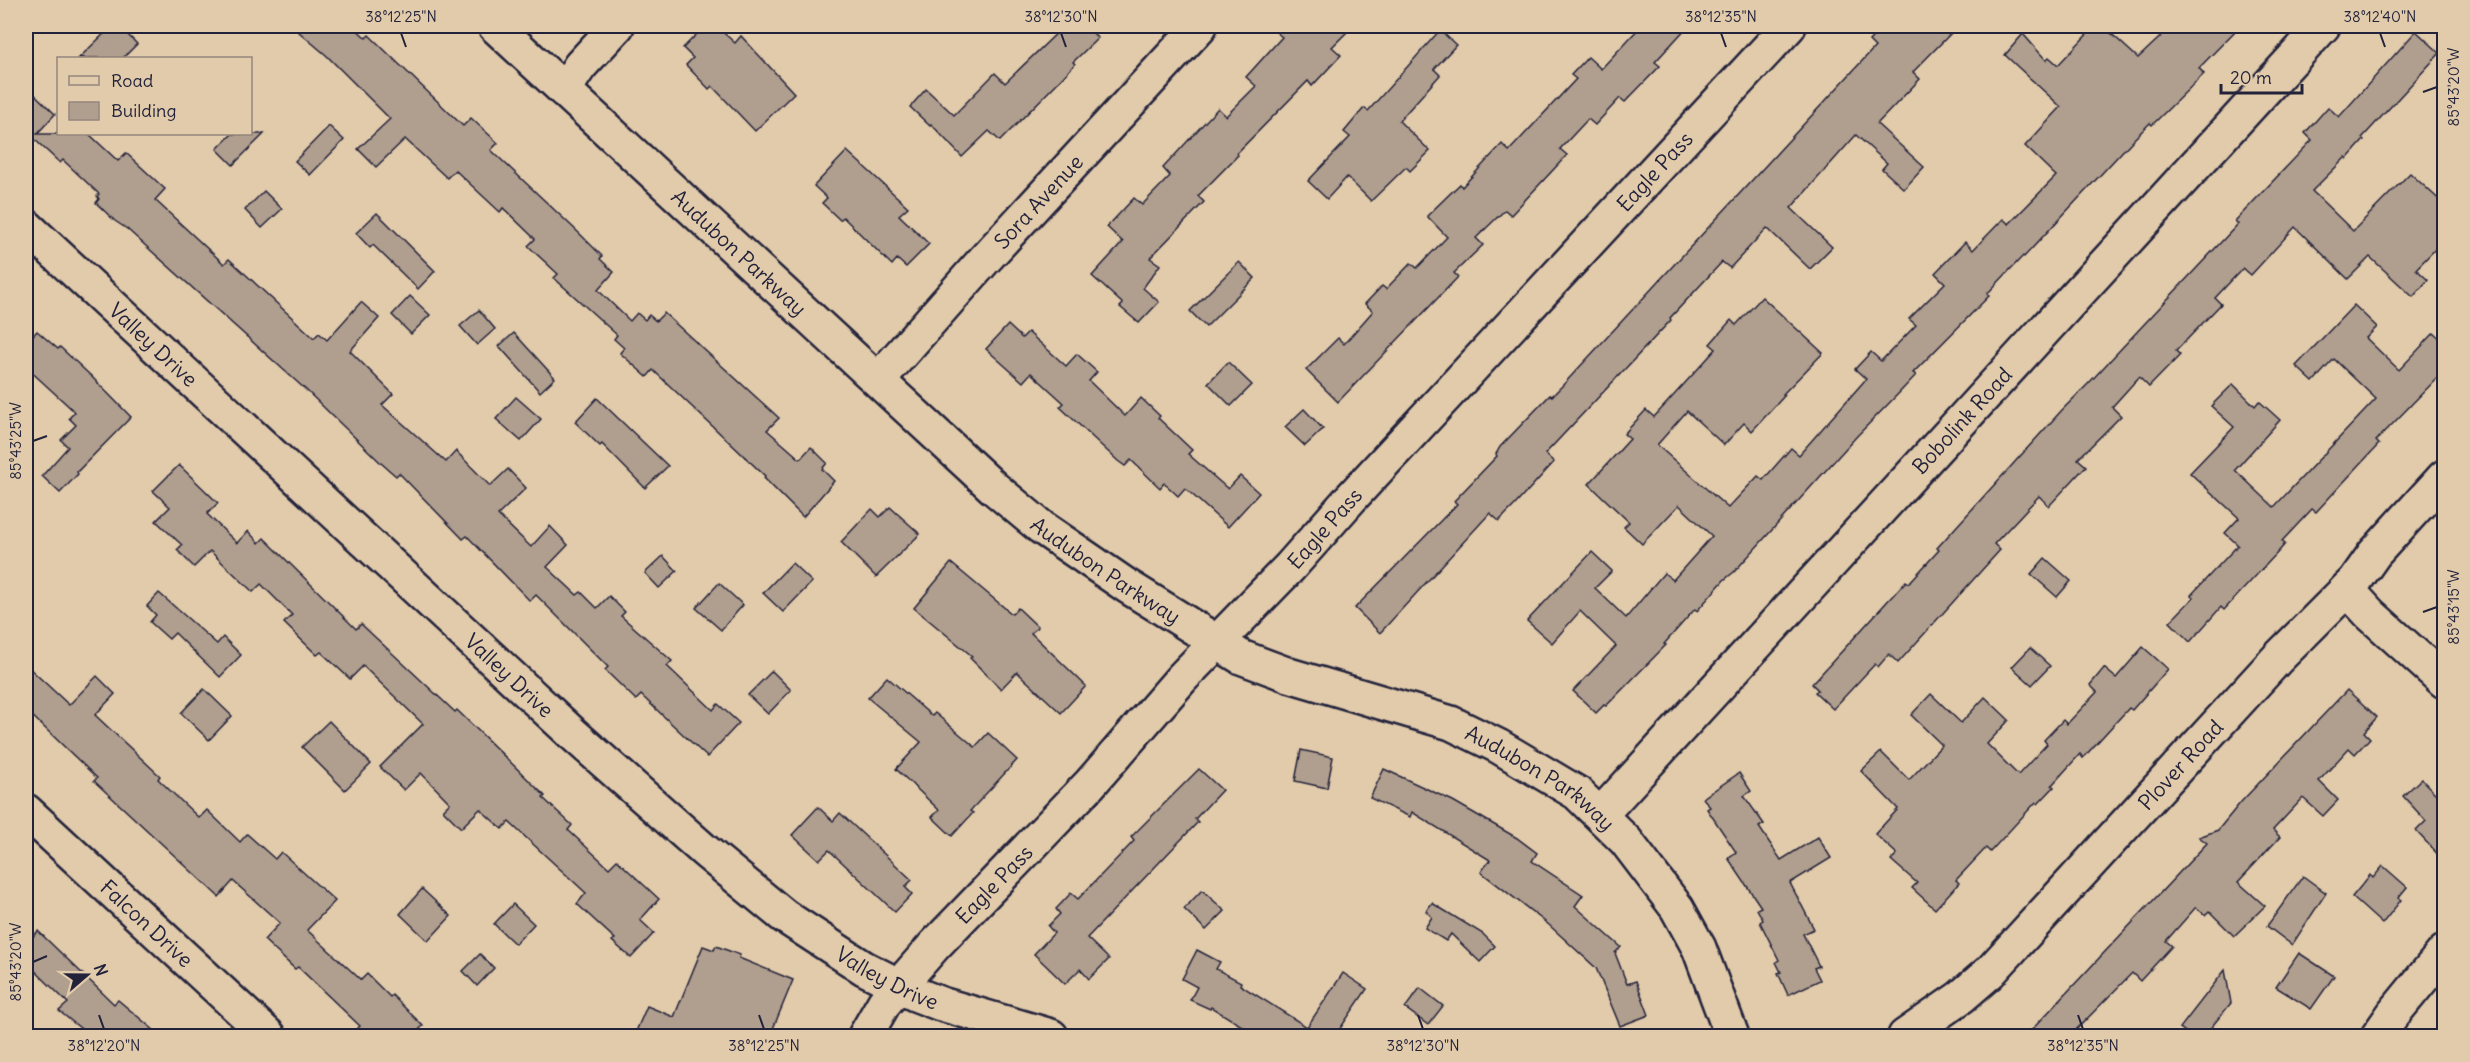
<svg xmlns="http://www.w3.org/2000/svg" width="2470" height="1062" viewBox="0 0 2470 1062" font-family="Delius,sans-serif">
	<style>
		.building { fill: #b09e8e; stroke: #22223b; stroke-width: 1.5 }
		.lines { fill: none; stroke-linecap: round; stroke-linejoin: round }
		.minor-casing { stroke: #22223b; stroke-width: 38 }
		.minor { stroke: #e2cbab; stroke-width: 33 }
		.ticks { fill: none; stroke: #22223b; stroke-width: 2 }
		.labels { text-anchor: middle; dominant-baseline: central; stroke-width: 4.5; stroke-linejoin: round; paint-order: stroke }
		.street-label { font-size: 21px; fill: #22223b; stroke: #e2cbab }
		.neatline { fill: none; stroke: #22223b; stroke-width: 2 }
		.ticks-label { font-size: 15px; text-anchor: middle; fill: #22223b }
	</style>
	<rect width="100%" height="100%" fill="#e2cbab"/>
	<filter id="ink" filterUnits="userSpaceOnUse"><feTurbulence type="fractalNoise" baseFrequency=".0167" numOctaves="2"/><feDisplacementMap in="SourceGraphic" scale="12" xChannelSelector="R" yChannelSelector="G"/><feConvolveMatrix kernelMatrix="1 2 1 2 8 2 1 2 1" color-interpolation-filters="sRGB"/></filter>
	<g filter="url(#ink)">
		<!-- building -->
		<g class="building">
			<path d="M112 26H119L137 44 123 58H79Z"/>
			<path d="M292 26H353L366 38 369 35 463 126 471 118 498 143 491 150 579 233 602 256 600 259 614 272 598 290 630 321 637 313 645 320 649 315 656 321 664 313 779 418 767 430 800 459 811 447 827 463 822 469 834 481 803 517 764 478 765 476 653 370 647 377 620 353 624 348 614 339 617 335 554 278 558 274 528 246 535 239 503 208 500 212 455 170 447 178 405 139 376 167 358 149 390 119 326 55Z"/>
			<path d="M705 26H716L735 43 741 36 794 93 755 131 712 86 709 89 686 65 693 58 683 48Z"/>
			<path d="M1064 26H1086L1098 38 1073 62 1075 64 1063 77 1000 141 989 131 962 157 931 124 930 126 910 107 926 89 954 115 995 73 1005 83Z"/>
			<path d="M1269 26H1353L1332 47 1341 55 1312 86 1308 81 1237 153 1238 155 1198 196 1204 202 1150 258 1160 265 1143 288 1159 302 1139 323 1120 307 1123 304 1092 276 1123 242 1107 227 1134 198 1142 205 1170 176 1163 168 1218 108 1226 116 1256 86 1246 77 1282 37Z"/>
			<path d="M1641 26H1688L1655 62 1660 66 1625 102 1620 98 1595 125 1588 119 1560 149 1567 155 1511 215 1505 210 1476 238 1483 245 1454 273 1458 277 1338 402 1306 370 1338 338 1344 344 1373 311 1365 304 1382 286 1386 289 1411 263 1417 268 1447 237 1427 216 1460 184 1462 187 1502 144 1509 151 1576 79 1571 75 1588 57 1601 69Z"/>
			<path d="M1883 26H1958L1913 72 1920 79 1877 124 1924 167 1904 189 1882 169 1887 163 1856 135 1791 208 1832 247 1810 269 1767 228 1730 268 1722 262 1670 318 1671 320 1545 454 1554 462 1514 506 1499 521 1490 513 1380 633 1355 608 1457 504 1454 501 1497 456 1496 454 1500 447 1550 395 1552 396 1562 386 1875 47 1869 41Z"/>
			<path d="M2095 26H2103L2138 58 2172 26H2240L2199 68 2204 74 2152 125 2150 123 2132 141 2024 257 2023 256 1987 294 1989 296 1913 373 1916 375 1900 392 1856 437 1734 572 1724 580 1697 611 1695 609 1664 644 1666 645 1606 706 1604 705 1596 713 1573 691 1616 646 1580 611 1552 643 1527 621 1592 552 1612 571 1595 588 1626 618 1664 573 1673 580 1712 536 1679 505 1642 544 1624 527 1629 522 1589 484 1630 439 1624 434 1646 410 1654 417 1716 349 1710 344 1731 320 1736 325 1762 297 1823 353 1783 394 1785 395 1752 431 1744 423 1724 445 1687 411 1657 445 1728 508 1758 476 1763 480 1791 448 1799 455 1866 379 1855 369 1871 352 1881 361 1916 325 1909 319 1945 283 1935 273 1965 242 1973 250 2003 219 2009 224 2056 176 2025 146 2061 107 2005 55 2023 34 2046 60 2049 57 2058 65Z"/>
			<path d="M1440 30 1456 45 1434 69 1440 75 1399 121 1430 151 1410 171 1406 167 1371 201 1347 177 1327 199 1308 181 1350 137 1344 132 1364 108 1368 111Z"/>
			<path d="M2416 31 2440 53 2362 138 2364 140 2347 159 2346 157 2312 191 2353 231 2410 173 2445 205V239L2416 269 2428 280 2413 297 2370 257 2348 279 2295 227 2251 275 2243 268 2215 298 2221 304 2176 351 2180 355 2149 387 2139 377 2112 407 2121 416 2078 459 2086 466 2049 506 2039 496 1994 544 2000 550 1898 663 1889 654 1878 667 1875 664 1833 709 1815 692 1818 690 1812 684 1906 581 1909 583 1939 550 1937 548 2062 410 2088 384 2238 224 2235 221 2312 140 2305 133 2328 107 2339 117Z"/>
			<path d="M26 86 55 114 37 134H89L118 161 126 153 165 189 155 200 224 264 229 259 314 338 319 333 327 340 361 302 379 318 350 351 393 394 382 405 446 462 456 451 490 486 508 469 526 488 498 515 531 547 550 526 568 545 547 567 577 595 581 592 597 608 609 596 625 612 621 616 672 661 667 666 713 710 718 704 739 723 707 757 641 695 636 700 605 670 608 667 536 595 530 601 467 536 463 539 399 473 396 476 381 463 306 390 127 229 115 221 96 203 99 199 97 196 99 194 63 160 60 163 33 138 26 145Z"/>
			<path d="M329 126 344 140 310 175 295 161Z"/>
			<path d="M232 134H264L233 165 217 149Z"/>
			<path d="M847 151 908 207 899 215 929 244 906 267 897 259 892 265 843 217 840 220 822 203 827 198 814 186Z"/>
			<path d="M264 191 282 209 262 228 245 210Z"/>
			<path d="M377 213 435 271 418 289 373 245 370 248 356 233Z"/>
			<path d="M1239 262 1255 278 1206 327 1190 311Z"/>
			<path d="M410 296 430 315 411 334 392 315Z"/>
			<path d="M2354 305 2377 327 2366 338 2399 370 2434 333 2445 343V370L2376 441 2379 444 2316 512 2312 509 2282 541 2285 544 2279 551 2224 610 2221 607 2190 642 2170 622 2194 597 2191 595 2238 545 2225 533 2239 518 2190 473 2234 427 2211 406 2233 384 2255 406 2259 401 2280 420 2235 470 2274 507 2376 399 2334 359 2313 382 2296 366Z"/>
			<path d="M479 310 495 329 477 345 460 326Z"/>
			<path d="M1008 325 1022 338 1028 332 1066 366 1077 354 1097 372 1089 381 1125 416 1141 398 1160 416 1158 418 1192 450 1188 454 1228 489 1240 476 1259 493 1228 527 1185 488 1178 496 1164 483 1160 488 1131 460 1125 466 1118 461 1060 407 1064 403 1031 373 1023 382 986 349Z"/>
			<path d="M37 331 58 349 60 347 90 375 131 417 77 472 78 474 60 493 42 476 68 447 61 440 76 425 69 418 75 412 26 367V343Z"/>
			<path d="M514 333 555 378 540 392 499 346Z"/>
			<path d="M1228 362 1252 385 1231 406 1208 383Z"/>
			<path d="M516 397 541 419 521 441 496 419Z"/>
			<path d="M597 398 668 466 645 488 602 444 600 446 575 422Z"/>
			<path d="M1304 409 1323 429 1305 446 1285 427Z"/>
			<path d="M179 465 218 503 207 514 237 543 248 531 259 543 264 538 356 629 361 624 455 712 457 710 545 796 543 798 572 825 568 830 609 868 617 860 659 899 640 920 654 933 631 958 612 941 615 939 577 904 586 893 509 822 502 829 480 809 461 828 443 810 450 803 421 773 404 790 380 767 423 724 363 666 350 679 321 652 317 655 284 623 292 615 261 584 253 592 210 551 194 567 177 550 182 545 156 521 170 507 153 491Z"/>
			<path d="M890 507 920 534 876 577 841 542 872 509 880 517Z"/>
			<path d="M663 556 677 571 659 588 645 573Z"/>
			<path d="M2045 558 2071 581 2057 597 2031 574Z"/>
			<path d="M792 563 812 582 783 612 763 593Z"/>
			<path d="M951 563 1012 614 1018 608 1038 627 1031 633 1086 686 1061 713 1017 672 1001 689 970 658 972 656 914 608Z"/>
			<path d="M719 583 743 605 721 630 696 608Z"/>
			<path d="M159 593 217 644 223 637 241 655 220 677 175 633 169 639 150 622 156 615 147 606Z"/>
			<path d="M2143 647 2168 669 2132 710 2129 708 2083 758 2080 754 2052 785 2054 787 2038 804 2036 802 1990 852 1986 848 1956 880 1959 883 1935 909 1912 888 1917 883 1891 860 1897 854 1875 834 1898 809 1861 771 1881 752 1909 780 1942 745 1911 715 1931 694 1961 723 1985 697 2009 720 1987 744 2018 775 2047 744 2044 740 2063 720 2067 724 2097 692 2090 685 2104 668 2116 678Z"/>
			<path d="M2030 648 2050 666 2032 685 2012 667Z"/>
			<path d="M26 665 69 705 97 676 115 694 95 715 160 776 158 779 199 818 207 810 240 842 247 834 275 859 281 852 335 901 307 930 361 980 367 974 390 997 392 995 423 1026 412 1036H350L360 1026 298 967 295 969 264 940 280 923 233 881 219 897 94 781 97 778 26 710Z"/>
			<path d="M772 671 791 690 768 714 748 695Z"/>
			<path d="M887 677 932 716 935 713 975 747 988 733 1017 760 970 811 973 813 952 836 932 817 939 810 896 769 921 742 868 698Z"/>
			<path d="M204 689 232 716 209 740 181 713Z"/>
			<path d="M2347 690 2377 717 2364 732 2370 738 2355 754 2349 748 2319 781 2338 800 2323 816 2303 798 2273 830 2280 837 2238 882 2265 906 2234 936 2209 911 2205 915 2196 907 2166 941 2172 946 2140 981 2132 973 2070 1036H2026L2207 843 2199 837 2218 830 2241 802Z"/>
			<path d="M329 721 371 764 345 790 302 747Z"/>
			<path d="M1301 750 1333 757 1327 788 1295 781Z"/>
			<path d="M1199 769 1222 790 1195 819 1198 822 1087 938 1109 959 1089 979 1080 969 1065 984 1034 954 1054 933 1048 926 1060 914 1056 909 1071 893 1078 899 1134 841 1131 837Z"/>
			<path d="M1384 769 1453 801 1517 838 1537 853 1532 861 1583 895 1575 906 1621 947 1615 953 1627 984 1636 981 1649 1015 1620 1026 1596 968 1549 925 1481 872 1490 860 1412 812 1410 817 1370 798Z"/>
			<path d="M1739 773 1751 791 1744 796 1764 824 1759 827 1781 860 1818 837 1831 858 1790 883 1814 929 1803 934 1819 966 1814 968 1820 980 1788 995 1778 973 1781 972 1776 962 1779 960 1760 922 1763 920 1757 909 1761 907 1728 858 1736 852 1707 809 1710 807 1703 798Z"/>
			<path d="M2421 779 2445 803V862L2416 831 2426 821 2403 796Z"/>
			<path d="M818 807 833 821 840 813 912 880 905 887 912 894 895 912 829 850 819 860 792 835Z"/>
			<path d="M2383 866 2407 887 2398 898 2401 900 2382 924 2352 897 2370 875 2373 878Z"/>
			<path d="M2303 876 2326 893 2292 945 2267 926Z"/>
			<path d="M422 889 451 916 428 941 400 914Z"/>
			<path d="M1202 890 1225 911 1206 930 1184 909Z"/>
			<path d="M1432 903 1483 934 1495 946 1480 962 1451 934 1446 941 1425 928 1432 917 1426 911Z"/>
			<path d="M513 904 534 924 515 944 494 924Z"/>
			<path d="M38 931 114 1004 118 1000 161 1036H90L59 1011 68 1003 26 962V944Z"/>
			<path d="M703 946 714 950 716 946 740 955 739 958 793 980 770 1036H634L647 1006 674 1017Z"/>
			<path d="M1197 950 1220 962 1216 969 1241 982 1240 985 1307 1027 1343 973 1367 989 1335 1036H1258L1211 1007 1210 1009 1190 1000 1197 987 1182 979Z"/>
			<path d="M2299 953 2334 976 2311 1009 2276 987Z"/>
			<path d="M480 954 494 968 477 986 463 971Z"/>
			<path d="M2225 970 2231 1003 2204 1036H2191L2180 1028Z"/>
			<path d="M1420 988 1443 1006 1428 1025 1405 1008Z"/>
		</g>
		<g class="lines">
			<defs>
				<g id="minor">
					<path id="s1" d="M495 26 994 488 1041 527 1127 586 1241 657 1289 675 1451 723 1498 746 1577 793 1626 841 1677 908 1699 948 1732 1036"/>
					<path d="M564 90 580 66 617 26"/>
					<path id="s2" d="M26 226 573 734 705 851 784 916 864 968 915 994 941 1004 1051 1036"/>
					<path id="s3" d="M878 380 985 259 1200 26"/>
					<path d="M2347 589 2370 614 2444 681"/>
					<path id="s4" d="M26 811 269 1036"/>
					<path id="s5" d="M1601 814 2323 26"/>
					<path id="s6" d="M865 1036 884 1003 934 946 1090 784 1182 678 1290 567 1351 498 1789 26"/>
					<path id="s7" d="M1905 1036 1961 997 1990 972 2278 658 2355 581 2374 554 2444 477"/>
					<path d="M2378 1036 2394 1013 2444 952"/>
				</g>
			</defs>
			<!-- minor casing -->
			<use href="#minor" class="minor-casing"/>
			<!-- minor -->
			<use href="#minor" class="minor"/>
		</g>
	</g>
	<!-- ticks -->
	<path class="ticks" d="M401 33 406 47M1061 33 1066 47M1721 33 1726 47M2380 33 2385 47M2423 92 2437 87M33 441 47 436M2423 612 2437 607M33 962 47 956M99 1015 104 1029M759 1015 764 1029M1418 1015 1423 1029M2078 1015 2083 1029"/>
	<g class="labels">
		<!-- street labels -->
		<g class="street-label">
			<text stroke="none"><textPath href="#s6" startOffset="1172">Eagle Pass</textPath></text>
			<text stroke="none"><textPath href="#s3" startOffset="240">Sora Avenue</textPath></text>
			<text stroke="none"><textPath href="#s1" startOffset="333">Audubon Parkway</textPath></text>
			<text stroke="none"><textPath href="#s2" startOffset="174">Valley Drive</textPath></text>
			<text stroke="none"><textPath href="#s5" startOffset="534">Bobolink Road</textPath></text>
			<text stroke="none"><textPath href="#s6" startOffset="686">Eagle Pass</textPath></text>
			<text stroke="none"><textPath href="#s1" startOffset="819">Audubon Parkway</textPath></text>
			<text stroke="none"><textPath href="#s2" startOffset="660">Valley Drive</textPath></text>
			<text stroke="none"><textPath href="#s7" startOffset="388">Plover Road</textPath></text>
			<text stroke="none"><textPath href="#s1" startOffset="1305">Audubon Parkway</textPath></text>
			<text stroke="none"><textPath href="#s6" startOffset="200">Eagle Pass</textPath></text>
			<text stroke="none"><textPath href="#s4" startOffset="165">Falcon Drive</textPath></text>
			<text stroke="none"><textPath href="#s2" startOffset="1146">Valley Drive</textPath></text>
		</g>
	</g>
	<!-- margin -->
	<rect width="2470" height="1062" fill="none" stroke="#e2cbab" stroke-width="66"/>
	<!-- legend -->
	<rect x="57" y="57" width="195" height="78" fill="#e2cbab" stroke="#95877e" stroke-width="1.5"/>
	<rect x="69" y="76" width="30" height="9" fill="#e2cbab" stroke="#95877e" stroke-width="1.5"/>
	<text x="111" y="87" font-size="18" fill="#22223b">Road</text>
	<rect x="69" y="102" width="30" height="18" fill="#b09e8e" stroke="#95877e" stroke-width="1.5"/>
	<text x="111" y="117" font-size="18" fill="#22223b">Building</text>
	<!-- north arrow -->
	<g transform="translate(87 975) rotate(70)" stroke="#e2cbab" stroke-width="4.5" paint-order="stroke">
	<path d="M0-4.5L10 22L0 15L-10 22Z" fill="#22223b"/>
	<text y="-9" font-size="16" font-weight="bold" text-anchor="middle" fill="#22223b">N</text>
	</g>
	<!-- scale -->
	<path d="M2221 84v9h81v-9" fill="none" stroke="#22223b" stroke-width="3"/>
	<text x="2230" y="84" font-size="18" fill="#22223b" stroke="#e2cbab" stroke-width="4.5" paint-order="stroke">20 m</text>
	<rect x="33" y="33" width="2404" height="996" class="neatline"/>
	<g class="ticks-label">
		<text x="401" y="22">38°12'25"N</text>
		<text x="1061" y="22">38°12'30"N</text>
		<text x="1721" y="22">38°12'35"N</text>
		<text x="2380" y="22">38°12'40"N</text>
		<text transform="translate(2454 87) rotate(-90)" y="5">85°43'20"W</text>
		<text transform="translate(16 441) rotate(-90)" y="5">85°43'25"W</text>
		<text transform="translate(2454 607) rotate(-90)" y="5">85°43'15"W</text>
		<text transform="translate(16 962) rotate(-90)" y="5">85°43'20"W</text>
		<text x="104" y="1051">38°12'20"N</text>
		<text x="764" y="1051">38°12'25"N</text>
		<text x="1423" y="1051">38°12'30"N</text>
		<text x="2083" y="1051">38°12'35"N</text>
	</g>
</svg>
